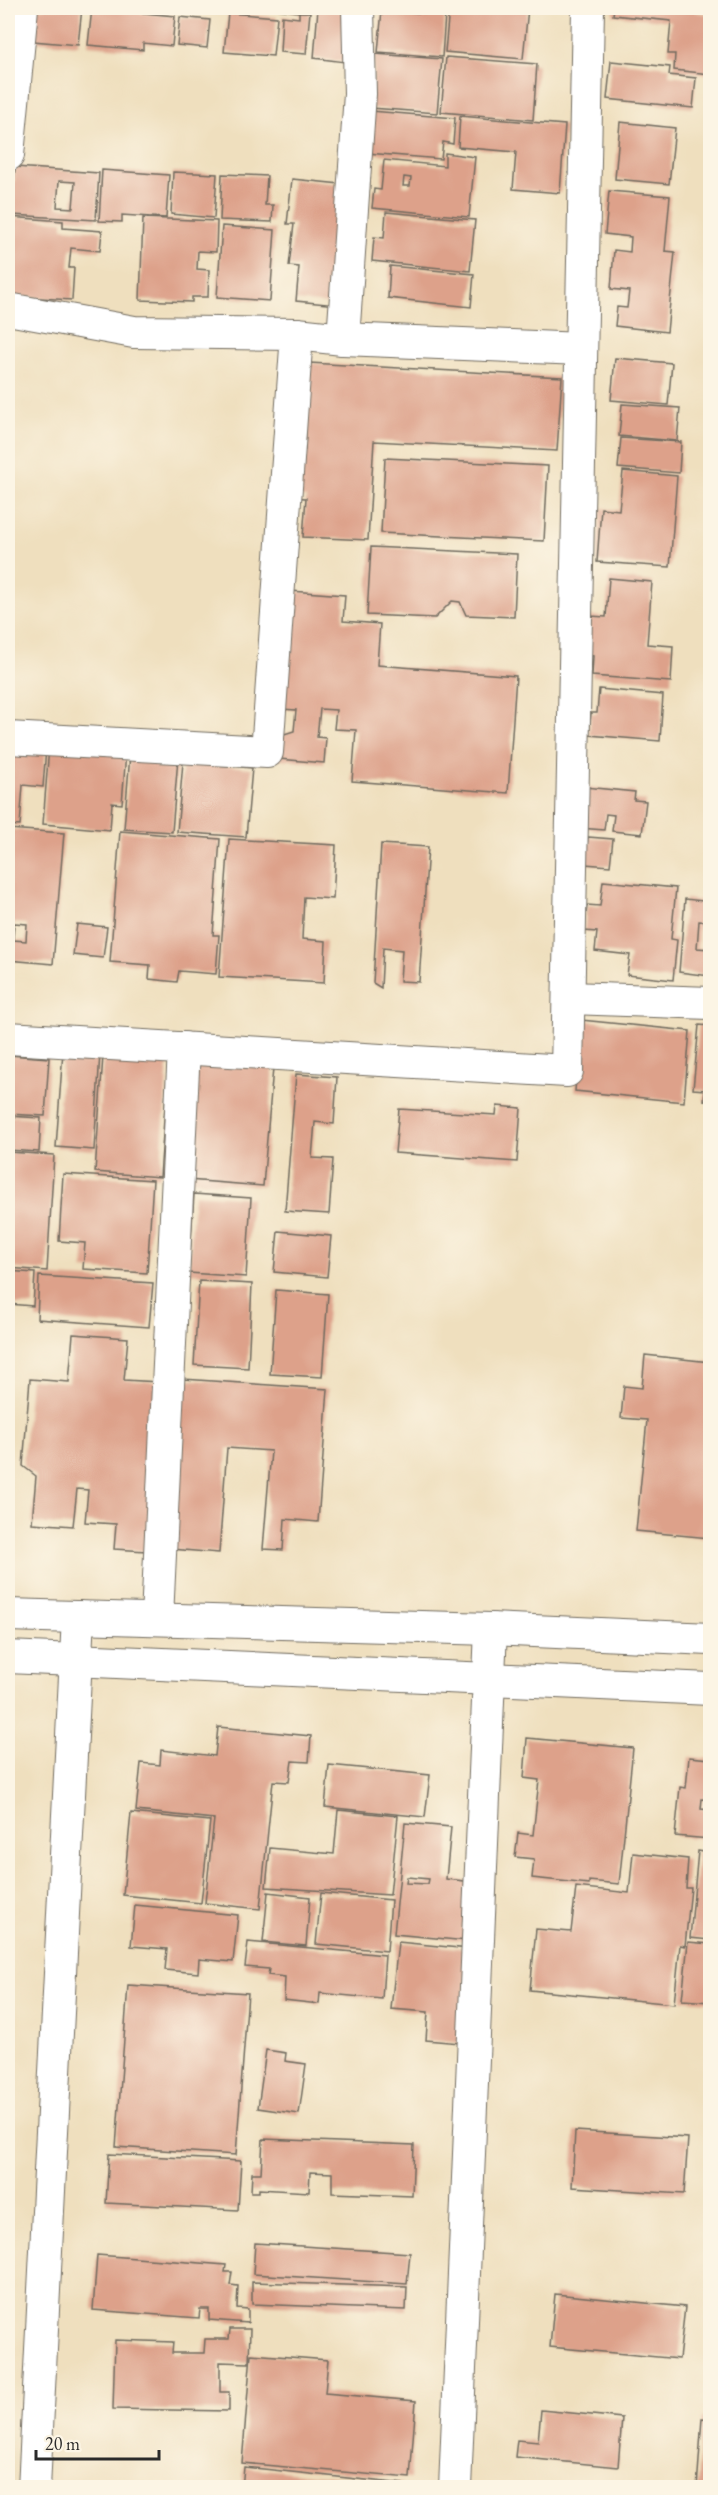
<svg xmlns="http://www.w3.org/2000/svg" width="718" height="2495" viewBox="0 0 718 2495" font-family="'EB Garamond',serif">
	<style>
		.building { fill: #dda18a; fill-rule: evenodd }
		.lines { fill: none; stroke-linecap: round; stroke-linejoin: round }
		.minor-casing { stroke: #706a5e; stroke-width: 34 }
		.minor { stroke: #fff; stroke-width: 32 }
	</style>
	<rect width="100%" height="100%" fill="#fcf5e5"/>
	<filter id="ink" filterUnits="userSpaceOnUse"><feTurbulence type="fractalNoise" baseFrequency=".0167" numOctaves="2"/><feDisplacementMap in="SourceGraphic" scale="12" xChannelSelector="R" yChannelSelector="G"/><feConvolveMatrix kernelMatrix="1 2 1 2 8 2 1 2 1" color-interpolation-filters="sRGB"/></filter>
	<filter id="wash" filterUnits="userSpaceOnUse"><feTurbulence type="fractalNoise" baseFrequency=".008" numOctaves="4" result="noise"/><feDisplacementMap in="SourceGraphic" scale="24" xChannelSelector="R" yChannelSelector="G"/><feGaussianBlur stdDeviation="1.35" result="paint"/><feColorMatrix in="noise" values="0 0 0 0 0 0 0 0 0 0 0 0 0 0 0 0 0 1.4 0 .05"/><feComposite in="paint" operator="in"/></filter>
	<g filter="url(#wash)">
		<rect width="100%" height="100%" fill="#efdfbe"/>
		<g id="blocks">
			<!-- building -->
			<g class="building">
				<path d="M36 8H82L78 45 33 41Z"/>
				<path d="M92 8 175 16 172 46 143 43V50L88 45Z"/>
				<path d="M147 8H163V11L147 9Z"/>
				<path d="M190 8H208L207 11Z"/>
				<path d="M214 8H248V13Z"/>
				<path d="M268 8H298V12Z"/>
				<path d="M318 8 350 13 345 62 314 58Z"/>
				<path d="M449 8H528L523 59 445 52Z"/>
				<path d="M614 8H697L696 12 710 14V74L674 70 675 54H668L671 21 613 15Z"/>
				<path d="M382 10 445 15 442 57 378 52Z"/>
				<path d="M299 12H310L306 54 280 52 282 16 299 18Z"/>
				<path d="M228 13 277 17 273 56 224 52Z"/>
				<path d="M180 17 210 20 207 48 177 45Z"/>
				<path d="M375 54 442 59 437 113 371 108Z"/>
				<path d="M446 57 537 64 533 120 441 112Z"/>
				<path d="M611 61 670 67 669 75 696 78 693 108 607 99Z"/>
				<path d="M371 111 455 118 453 144 443 142 441 159 367 153Z"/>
				<path d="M460 116 565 125 560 193 513 189 516 152 458 147Z"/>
				<path d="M620 122 675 128 669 184 615 179Z"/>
				<path d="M445 153 475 157 469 217 372 208 374 189 381 190 384 160 445 166ZM404 177 411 178 410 186H403Z"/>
				<path d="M15 167 99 173 96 220 12 215ZM59 181 75 182 73 208 57 207Z"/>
				<path d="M102 170 169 175 166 218 122 215V222L99 221Z"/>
				<path d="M173 172 217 174 214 218 171 214Z"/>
				<path d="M222 174 267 176 265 205H273L272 222 220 220Z"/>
				<path d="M292 179 350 185 337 305 296 301 299 267 289 266 294 224H287Z"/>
				<path d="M609 191 670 196 665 251 675 252 667 332 615 326 617 307 627 308 629 291 611 289 614 250 630 252 631 237 605 234Z"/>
				<path d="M386 212 475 220 470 271 372 261 374 237 384 238Z"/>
				<path d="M8 217 63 221V228L102 231 100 251 71 248 69 268H74L72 300 8 296Z"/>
				<path d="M143 218 217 221 216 252 198 251 197 269 209 270 208 297H192V302L140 300Z"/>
				<path d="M222 226 275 230 270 301 217 297Z"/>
				<path d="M390 266 474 274 471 307 388 298Z"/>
				<path d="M615 358 672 363 668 405 611 400Z"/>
				<path d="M309 363 562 377 557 451 374 441 368 540 303 537 306 498 289 497 292 449 305 450Z"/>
				<path d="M622 404 680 408 677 441 619 436Z"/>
				<path d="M621 438 681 442 679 473 618 468Z"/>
				<path d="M385 458 548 466 544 541 381 533Z"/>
				<path d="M623 471 677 476 670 567 597 562 601 508 619 510Z"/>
				<path d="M371 547 517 554 514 617 466 615 460 602 452 601 435 618 367 615Z"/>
				<path d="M609 578 652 582 647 644 673 646 671 682 592 676 593 656 587 655 590 616 606 617Z"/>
				<path d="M290 591 345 595 343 621 380 624 377 665 516 676 508 793 352 781 356 730 334 729 336 710 320 709 317 737 326 738 324 763 279 759 281 735 294 731 296 710 281 709Z"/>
				<path d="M599 689 663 695 660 741 589 735 591 713H597Z"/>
				<path d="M8 745 46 748 43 787 23 785 20 826 8 825Z"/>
				<path d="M49 746 126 752 122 804 112 803 110 830 43 824Z"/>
				<path d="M130 754 178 758 172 832 124 829Z"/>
				<path d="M183 762 252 768 246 837 177 832Z"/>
				<path d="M585 787 635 792 634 800 646 801 642 834 612 831 614 815 606 814 604 830 580 828Z"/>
				<path d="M8 829 64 833 53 964 8 960ZM14 923 27 924 26 941 13 940Z"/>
				<path d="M120 831 220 839 213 935H219L216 974 179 971 177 982 149 979 150 965 110 962Z"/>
				<path d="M588 837 613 839 610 866 585 864Z"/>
				<path d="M229 839 336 845 333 899 304 897 302 939 326 941 324 983 219 977Z"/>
				<path d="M381 844 428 847 419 982 400 981 402 950 383 948 381 988 373 983Z"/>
				<path d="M603 881 676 888 671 939 677 940 673 980 627 975 630 955 595 951 597 932 584 931 587 905 600 906Z"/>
				<path d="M705 882 710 883V922L699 921 697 948 710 949V976L679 972 685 899 703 901Z"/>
				<path d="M77 924 107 927 103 958 73 955Z"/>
				<path d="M581 1020 690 1031 684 1102 575 1091Z"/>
				<path d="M699 1025 710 1026V1101H704L705 1090 693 1089Z"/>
				<path d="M63 1051 100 1053 94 1150 56 1147Z"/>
				<path d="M8 1055 49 1058 45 1116 8 1114Z"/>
				<path d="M103 1056 168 1061 160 1177 95 1172Z"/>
				<path d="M197 1062 273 1068 263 1186 188 1180Z"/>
				<path d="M296 1074 337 1077 334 1124 315 1122 312 1158 333 1159 329 1214 285 1211Z"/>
				<path d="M497 1106 521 1108 517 1162 395 1153 399 1109 496 1115Z"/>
				<path d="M8 1116 41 1118 39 1152 8 1150Z"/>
				<path d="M8 1152 54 1155 47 1271 8 1268Z"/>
				<path d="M63 1174 153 1180 147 1273 83 1269 85 1243 59 1241Z"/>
				<path d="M194 1194 251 1198 246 1277 189 1273Z"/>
				<path d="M278 1231 331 1236 327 1277 274 1272Z"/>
				<path d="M8 1271 35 1273 33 1306 8 1304Z"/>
				<path d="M39 1276 153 1283 149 1327 37 1319Z"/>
				<path d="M199 1281 252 1284 248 1368 194 1365Z"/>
				<path d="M276 1290 328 1294 322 1377 270 1374Z"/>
				<path d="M73 1334 128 1338 124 1380 159 1382 146 1551 114 1549 116 1524 85 1522 88 1490 77 1489 73 1526 32 1523 36 1476 23 1466 30 1379 69 1382Z"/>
				<path d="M645 1355 710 1362V1538L636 1531 647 1420 621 1418 624 1386 642 1388Z"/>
				<path d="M183 1379 328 1389 318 1522 285 1519 283 1550 263 1549 271 1451 227 1448 219 1553 171 1549Z"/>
				<path d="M218 1727 311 1736 309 1762 292 1761 289 1782 273 1781 260 1909 205 1903 214 1819 136 1811 141 1763 160 1765 161 1750 215 1756Z"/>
				<path d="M527 1738 633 1748 619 1884 589 1881V1884L532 1878 534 1859 515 1857 518 1833 533 1835 539 1780 524 1778Z"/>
				<path d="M689 1757 710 1759V1800L702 1799 701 1809 710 1810V1839L675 1836 680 1787 686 1788Z"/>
				<path d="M329 1765 430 1775 425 1817 325 1807Z"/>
				<path d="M338 1810 398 1816 390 1895 266 1887 270 1848 334 1854Z"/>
				<path d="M131 1813 210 1821 201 1903 123 1895Z"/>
				<path d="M405 1823 451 1827 446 1879 474 1882 467 1941 394 1934ZM407 1877 429 1879 428 1884 406 1883Z"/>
				<path d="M698 1851 710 1853V1940L690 1938Z"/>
				<path d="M633 1853 688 1859 686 1888H691L685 1946 680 1945 674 2004 530 1990 536 1929 571 1932 576 1887 629 1893Z"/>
				<path d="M268 1892 310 1897 306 1946 263 1942Z"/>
				<path d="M321 1893 391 1900 387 1951 316 1944Z"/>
				<path d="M135 1905 238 1915 233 1962 199 1959 198 1973 165 1970 167 1949 131 1946Z"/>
				<path d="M248 1942 385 1955 382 1999 320 1993 319 2004 284 2000 285 1977 268 1975 269 1969 245 1967Z"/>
				<path d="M398 1942 469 1949 460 2043 426 2040 428 2012 391 2009Z"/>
				<path d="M688 1942 710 1944V2002L682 2000Z"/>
				<path d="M128 1985 248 1993 236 2155 116 2147Z"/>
				<path d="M266 2050 286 2053 285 2061 306 2064 299 2114 258 2108Z"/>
				<path d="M575 2131 688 2138 684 2194 572 2187Z"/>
				<path d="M263 2139 414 2145 412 2196 332 2193V2173L310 2172 309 2192 259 2189V2192H251L252 2173H261Z"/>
				<path d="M109 2154 241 2161 238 2210 106 2203Z"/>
				<path d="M255 2243 410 2253 407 2284 253 2274Z"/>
				<path d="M97 2255 226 2265 225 2272H232L230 2285 238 2286 237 2308 248 2309V2323L209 2320V2309H200L199 2318 93 2310Z"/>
				<path d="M252 2282 407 2287 406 2310 252 2304Z"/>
				<path d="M555 2294 685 2307 679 2359 550 2347Z"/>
				<path d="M230 2329H250L249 2363 220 2362V2392H229V2411L113 2409 115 2340 173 2342 172 2353H204L205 2339H229Z"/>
				<path d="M251 2354 328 2360 325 2393 416 2401 410 2478 242 2463Z"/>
				<path d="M541 2410 622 2418 618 2467 515 2457 517 2440 538 2442Z"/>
				<path d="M702 2418 710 2419V2488H697Z"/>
				<path d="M244 2467 403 2484 402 2488H242Z"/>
			</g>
		</g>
	</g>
	<g filter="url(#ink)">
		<use href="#blocks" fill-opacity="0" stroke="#706a5e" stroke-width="1.5"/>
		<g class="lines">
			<defs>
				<g id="minor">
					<path d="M8 155 22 8"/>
					<path d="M8 309 134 332 297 334 343 339 581 349"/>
					<path d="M343 339 360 94 358 8"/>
					<path d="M8 738 267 752 297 334"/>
					<path d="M570 998 710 1003"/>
					<path d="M8 1038 567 1071 588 8"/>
					<path d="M8 1615 491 1629 710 1639"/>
					<path d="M157 1618 184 1048"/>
					<path d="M8 1657 710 1689"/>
					<path d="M34 2488 78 1617"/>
					<path d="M455 2488 491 1629"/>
				</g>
			</defs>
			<!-- minor casing -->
			<use href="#minor" class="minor-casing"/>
			<!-- minor -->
			<use href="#minor" class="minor"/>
		</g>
	</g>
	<!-- margin -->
	<rect width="718" height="2495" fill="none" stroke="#fcf5e5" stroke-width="30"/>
	<!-- scale -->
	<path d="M36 2450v9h123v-9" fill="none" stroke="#2b2b2b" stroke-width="3"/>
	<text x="45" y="2450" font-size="18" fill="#2b2b2b" stroke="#fcf5e5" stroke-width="4.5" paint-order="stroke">20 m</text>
</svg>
